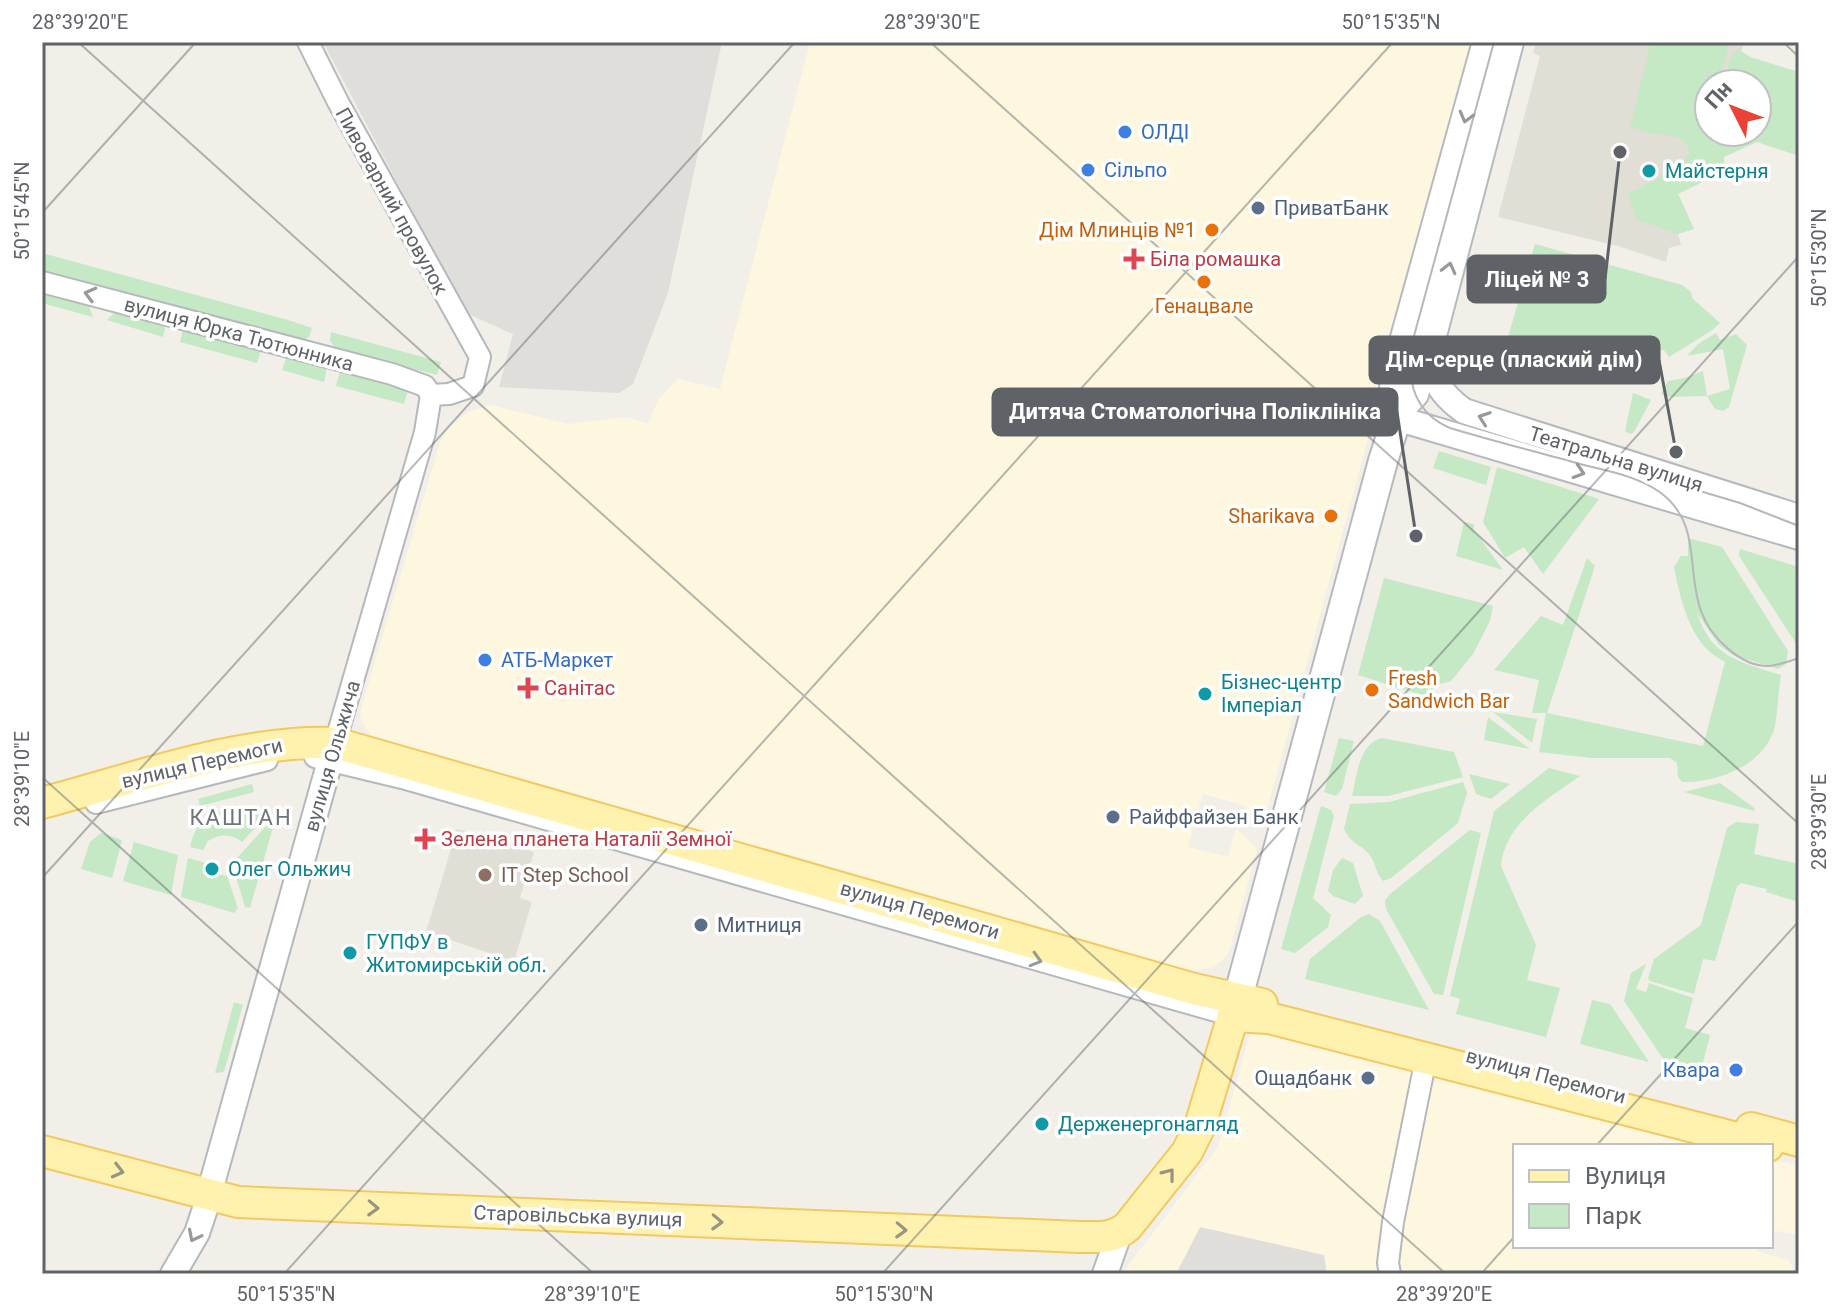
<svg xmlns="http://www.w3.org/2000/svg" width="1841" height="1316" viewBox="0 0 1841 1316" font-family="Roboto,sans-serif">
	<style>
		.commercial { fill: #fef7e0 }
		.industrial { fill: #e0deda }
		.education { fill: #e1ded6 }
		.green { fill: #c5e8c5 }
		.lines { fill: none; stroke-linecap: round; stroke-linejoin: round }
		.minor-casing { stroke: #b5b8bc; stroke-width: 24 }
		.tertiary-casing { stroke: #b5b8bc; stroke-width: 28 }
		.secondary-casing { stroke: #b6babf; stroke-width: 32 }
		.primary-casing { stroke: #f2c960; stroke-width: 34 }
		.minor { stroke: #fff; stroke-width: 20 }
		.tertiary { stroke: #fff; stroke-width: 24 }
		.secondary { stroke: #fff; stroke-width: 28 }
		.primary { stroke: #fff2af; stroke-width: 30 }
		.tram { stroke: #b6b7b8; stroke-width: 2 }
		.oneway { stroke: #979a9d }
		.oneway2 { stroke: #979581 }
		.ticks { fill: none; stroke: #5f6368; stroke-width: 2; stroke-opacity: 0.45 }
		.shop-dot { fill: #3f7fe0; stroke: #fff; stroke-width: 3 }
		.culture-dot { fill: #0f9aa8; stroke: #fff; stroke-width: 3 }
		.service-dot { fill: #5c6f8a; stroke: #fff; stroke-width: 3 }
		.food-dot { fill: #e8710a; stroke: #fff; stroke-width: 3 }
		.health-dot { fill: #e0444e; stroke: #fff; stroke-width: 3 }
		.education-dot { fill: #8d6e63; stroke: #fff; stroke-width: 3 }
		.labels { text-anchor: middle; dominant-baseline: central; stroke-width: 7; stroke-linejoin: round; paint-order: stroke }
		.shop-label { font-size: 20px; fill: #366cbe; stroke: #fff; text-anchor: start }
		.culture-label { font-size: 20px; fill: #0d838f; stroke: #fff; text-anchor: start }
		.street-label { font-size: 20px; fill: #5f6368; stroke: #fff }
		.service-label { font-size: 20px; fill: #4e5e75; stroke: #fff; text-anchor: start }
		.food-label { font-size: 20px; fill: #c56008; stroke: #fff; text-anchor: end }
		.health-label { font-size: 20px; fill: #be3a42; stroke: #fff; text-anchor: start }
		.education-label { font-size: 20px; fill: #785e54; stroke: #fff; text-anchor: start }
		.neighbourhood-label { font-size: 22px; letter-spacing: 2px; fill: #70757a; stroke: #fff }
		.leader { fill: none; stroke: #5f6368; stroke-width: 3 }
		.callout-dot { fill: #5f6368; stroke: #fff; stroke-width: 3 }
		.callout { fill: #5f6368; stroke: #5f6368; stroke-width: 3 }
		.callout-label { font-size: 22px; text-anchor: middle; font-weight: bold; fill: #fff }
		.neatline { fill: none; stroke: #5f6368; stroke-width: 3 }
		.ticks-label { font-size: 20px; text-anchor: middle; fill: #5f6368 }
	</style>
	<rect width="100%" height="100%" fill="#f1efe8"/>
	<!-- commercial -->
	<g class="commercial">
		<path d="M810 42H1476L1266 813 1260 817 1245 814 1246 806 1203 794 1198 810 1188 847 1228 857 1236 829 1257 848 1230 949 1223 960 1213 967 1192 971 376 739 366 729 360 716 361 709 440 443 444 435 452 425 468 412 490 405 568 424 627 417 648 424 658 400 678 379 720 389Z"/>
		<path d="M1259 1030 1719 1146H1515V1246H1758L1757 1251 1789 1261 1795 1274H1122L1218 1147 1249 1038 1253 1032Z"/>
		<path d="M1771 1159 1799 1166V1235L1771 1230Z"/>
	</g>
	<!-- industrial -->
	<g class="industrial">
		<path d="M323 42H722L668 293 633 384 619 393 499 387 513 334 466 313Z"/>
		<path d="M1200 1227 1324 1255 1327 1274H1176Z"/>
	</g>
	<!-- education -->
	<g class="education">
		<path d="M1536 42H1744L1733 84H1709V132L1724 171 1678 194 1694 229 1678 234 1681 245 1669 248 1666 262 1618 246 1498 217 1540 56 1533 53Z"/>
		<path d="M457 829 534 852 520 898 532 902 514 961 426 932Z"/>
	</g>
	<!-- green -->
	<g class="green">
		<path d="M1651 42H1730L1718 84H1709V132H1757V84H1726L1729 61 1738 49 1750 57 1799 72V156L1757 142 1724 157V171L1678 194 1694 229 1677 234 1636 219 1628 194 1680 167 1690 151C1682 135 1673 136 1657 134 1648 133 1639 129 1630 127Z"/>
		<path d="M1535 244 1682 285 1691 292 1692 298 1720 323 1711 331 1669 357 1664 350 1656 351 1655 362 1624 382 1506 344Z"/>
		<path d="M42 253 288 320 312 328 309 337 303 340 42 271Z"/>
		<path d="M42 292 88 304 93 317 42 303Z"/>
		<path d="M120 312 166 324 163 337 107 320 114 313Z"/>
		<path d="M183 329 261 350 257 363 180 342Z"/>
		<path d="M331 332 441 362 437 375 336 349 330 341Z"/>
		<path d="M1716 333 1720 340 1736 334 1747 345 1729 407 1723 411 1715 409 1707 396 1668 397 1661 394 1668 381 1685 378 1703 371 1707 396 1730 389 1723 349 1687 356 1698 344Z"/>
		<path d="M287 356 327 367 324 382 282 370Z"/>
		<path d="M340 371 408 390 404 404 336 386Z"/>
		<path d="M1633 393 1651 400 1634 432 1631 434 1625 431Z"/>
		<path d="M1439 451 1491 467 1486 485 1433 468Z"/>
		<path d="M1497 467 1599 499 1543 574 1524 547 1505 558 1483 522Z"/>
		<path d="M1464 522 1474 524V530L1503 570 1456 556Z"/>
		<path d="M1688 538 1722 547 1788 651 1786 664 1778 669 1733 655 1719 645 1697 613C1712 658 1740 662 1781 675 1778 692 1778 710 1775 726 1766 765 1717 783 1682 782L1678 777 1677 763 1670 758H1592L1539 752 1546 713H1532L1539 680 1494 670 1541 616 1563 625 1587 558 1595 566 1547 713 1703 746 1725 662C1720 659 1713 655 1709 651 1688 632 1679 594 1674 567L1681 556H1688Z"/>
		<path d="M1740 549 1799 567V648L1739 556Z"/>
		<path d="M1384 578 1493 606 1490 621 1473 654 1451 681 1440 684 1425 696 1358 675Z"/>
		<path d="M1493 712 1537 719 1532 743Z"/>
		<path d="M1488 717 1530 749 1484 740Z"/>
		<path d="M1339 738 1354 741 1342 789 1336 796 1324 792Z"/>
		<path d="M1382 738 1454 752 1463 777 1388 796H1352C1357 776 1359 743 1382 738Z"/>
		<path d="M1549 768 1580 776C1548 799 1505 822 1501 866L1536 945 1527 980 1560 988 1546 1037 1456 1014 1460 999 1450 996 1494 811Z"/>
		<path d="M1469 774 1510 784 1491 799 1476 794Z"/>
		<path d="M1463 782 1467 793 1458 823 1391 878 1383 881C1376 873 1376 865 1371 857 1363 844 1353 847 1344 829L1350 804 1389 802Z"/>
		<path d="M1720 783 1753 807 1755 811 1684 792Z"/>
		<path d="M252 784 254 792 200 806 198 799Z"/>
		<path d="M242 806 252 807 268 814 242 842C231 833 219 834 208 841L203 850 190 847C197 816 212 812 242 806Z"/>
		<path d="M1321 806 1331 810 1334 816 1313 898 1331 915 1328 927 1295 953 1281 949Z"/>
		<path d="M1736 822 1759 824 1754 854 1799 864V902L1766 892 1767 889 1741 883 1737 886 1715 961 1703 959 1694 994 1650 981 1648 978 1654 959 1701 925 1727 828Z"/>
		<path d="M269 823 273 827 250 908 245 907 235 873 238 867 237 858Z"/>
		<path d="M1470 830 1481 833 1443 995 1434 994 1386 909 1385 901 1389 895Z"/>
		<path d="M101 833 122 840 112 878 81 869 90 842Z"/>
		<path d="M134 842 178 855 171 895 123 881Z"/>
		<path d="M188 858 213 865 218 874 227 876 238 908 234 913 181 897Z"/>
		<path d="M1342 858 1353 863 1363 896 1355 904 1333 896 1328 891 1333 870Z"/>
		<path d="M1369 914 1380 921 1429 1010 1305 979 1310 959 1361 917Z"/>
		<path d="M1646 964 1636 989 1646 992 1649 983 1693 998 1685 1028 1710 1035 1700 1074 1668 1066 1624 1001 1631 973Z"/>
		<path d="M1592 1000 1610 1004 1649 1062 1580 1044Z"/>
		<path d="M234 1002 243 1005 224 1072 215 1073Z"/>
	</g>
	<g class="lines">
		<defs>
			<g id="minor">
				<path d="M308 42 338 102 480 357 473 386 449 394 431 395"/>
				<path d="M42 282 392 374 425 386 431 395"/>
				<path d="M335 743 425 432 431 395"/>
				<path d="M315 757 402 778 1233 1016"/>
				<path d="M96 803 267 760"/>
				<path d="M1390 1274 1388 1263 1393 1222 1426 1058"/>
			</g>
			<g id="tertiary">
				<path d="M1430 346C1434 379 1436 391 1464 411L1799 517"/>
				<path d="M1396 418 1799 537"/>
				<path d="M173 1274 197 1233 204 1212 335 743"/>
				<path d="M1105 1274 1119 1234"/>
			</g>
			<g id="secondary">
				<path d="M1400 408 1394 389 1395 374 1487 42"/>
				<path d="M1233 1016 1383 461 1400 408 1414 394 1430 343 1509 42"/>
			</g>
			<g id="primary">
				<path d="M42 803C133 779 242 739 335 743L1194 989 1262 1004"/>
				<path d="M1751 1128 1799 1141"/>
				<path d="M42 1151 238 1202 1080 1237C1099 1237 1114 1239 1128 1226L1187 1152 1200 1126 1233 1016 1269 1018 1768 1146"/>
			</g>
		</defs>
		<!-- minor casing -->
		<use href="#minor" class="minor-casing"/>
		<!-- tertiary casing -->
		<use href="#tertiary" class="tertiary-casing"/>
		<!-- secondary casing -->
		<use href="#secondary" class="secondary-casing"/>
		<!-- primary casing -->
		<use href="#primary" class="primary-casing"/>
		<!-- minor -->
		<use href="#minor" class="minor"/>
		<!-- tertiary -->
		<use href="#tertiary" class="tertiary"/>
		<!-- secondary -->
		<use href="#secondary" class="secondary"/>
		<!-- primary -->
		<use href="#primary" class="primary"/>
		<!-- tram -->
		<g class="tram">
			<path d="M1494 42 1411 347C1407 383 1415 413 1450 428 1493 441 1537 452 1580 464 1607 471 1638 476 1661 493 1702 524 1686 570 1701 611 1710 637 1741 667 1769 666 1779 665 1790 661 1799 658"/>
			<path d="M1636 472 1740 503 1799 526"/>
		</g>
	</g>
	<!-- one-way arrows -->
	<defs><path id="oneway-chevron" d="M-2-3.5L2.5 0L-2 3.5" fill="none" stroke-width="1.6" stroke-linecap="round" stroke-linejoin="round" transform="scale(2)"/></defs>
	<g class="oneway">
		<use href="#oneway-chevron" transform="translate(1466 117) rotate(105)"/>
		<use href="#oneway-chevron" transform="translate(1449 268) rotate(-76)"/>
		<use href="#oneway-chevron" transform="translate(90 294) rotate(-165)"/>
		<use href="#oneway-chevron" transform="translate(1484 418) rotate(-161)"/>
		<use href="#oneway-chevron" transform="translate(1579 472) rotate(17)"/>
		<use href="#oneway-chevron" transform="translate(1036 960) rotate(16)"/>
		<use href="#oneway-chevron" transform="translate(194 1236) rotate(117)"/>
	</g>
	<g class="oneway2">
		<use href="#oneway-chevron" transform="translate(118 1171) rotate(14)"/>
		<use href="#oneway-chevron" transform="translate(1169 1174) rotate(-52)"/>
		<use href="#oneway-chevron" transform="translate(373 1208) rotate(2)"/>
		<use href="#oneway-chevron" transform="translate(717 1222) rotate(2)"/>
		<use href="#oneway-chevron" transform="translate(901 1230) rotate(2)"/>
	</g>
	<!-- ticks -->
	<path class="ticks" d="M78 42 1446 1274M930 42 1799 824M1783 42 1799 57M42 213 196 42M42 777 594 1274M42 878 795 42M1596 1146 1799 921M284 1274 1393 42M882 1274 1799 256M1481 1274 1515 1236"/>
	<!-- markers -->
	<g class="shop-dot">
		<circle cx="1125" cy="132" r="8"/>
		<circle cx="1088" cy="170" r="8"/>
		<circle cx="485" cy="660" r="8"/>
		<circle cx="1736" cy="1070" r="8"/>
	</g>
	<g class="culture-dot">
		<circle cx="1649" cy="171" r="8"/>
		<circle cx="1205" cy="694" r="8"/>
		<circle cx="212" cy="869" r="8"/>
		<circle cx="350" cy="953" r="8"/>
		<circle cx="1042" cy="1124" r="8"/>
	</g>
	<g class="service-dot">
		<circle cx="1258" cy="208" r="8"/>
		<circle cx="1113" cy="817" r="8"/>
		<circle cx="701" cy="925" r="8"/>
		<circle cx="1368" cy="1078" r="8"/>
	</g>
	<g class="food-dot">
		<circle cx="1212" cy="230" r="8"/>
		<circle cx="1204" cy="282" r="8"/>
		<circle cx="1331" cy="516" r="8"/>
		<circle cx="1372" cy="690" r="8"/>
	</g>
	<g class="health-dot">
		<path d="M1130 247h8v8h8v8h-8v8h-8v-8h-8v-8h8z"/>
		<path d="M524 676h8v8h8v8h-8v8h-8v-8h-8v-8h8z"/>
		<path d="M421 827h8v8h8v8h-8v8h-8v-8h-8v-8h8z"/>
	</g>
	<circle class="education-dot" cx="485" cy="875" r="8"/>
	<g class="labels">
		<!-- shop labels -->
		<g class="shop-label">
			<text x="1141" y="132">ОЛДІ</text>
			<text x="1104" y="170">Сільпо</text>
			<text x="501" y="660">АТБ-Маркет</text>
			<text x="1720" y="1070" text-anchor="end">Квара</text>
		</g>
		<!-- culture labels -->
		<g class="culture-label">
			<text x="1665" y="171">Майстерня</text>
			<text x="1221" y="682">Бізнес-центр<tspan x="1221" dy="23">Імперіал</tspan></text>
			<text x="228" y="869">Олег Ольжич</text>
			<text x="366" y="942">ГУПФУ в<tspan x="366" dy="23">Житомирській обл.</tspan></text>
			<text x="1058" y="1124">Держенергонагляд</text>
		</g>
		<!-- street labels -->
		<g class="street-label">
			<text transform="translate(392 201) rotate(61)">Пивоварний провулок</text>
			<text transform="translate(239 334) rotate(15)">вулиця Юрка Тютюнника</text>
			<text transform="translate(1616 459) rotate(17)">Театральна вулиця</text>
			<text transform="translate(332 756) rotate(-74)">вулиця Ольжича</text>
			<text transform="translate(202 763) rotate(-13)">вулиця Перемоги</text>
			<text transform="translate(920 910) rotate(16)">вулиця Перемоги</text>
			<text transform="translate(1546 1076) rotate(15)">вулиця Перемоги</text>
			<text transform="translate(578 1216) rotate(2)">Старовільська вулиця</text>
		</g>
		<!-- service labels -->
		<g class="service-label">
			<text x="1274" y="208">ПриватБанк</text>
			<text x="1129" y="817">Райффайзен Банк</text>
			<text x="717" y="925">Митниця</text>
			<text x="1352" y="1078" text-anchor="end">Ощадбанк</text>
		</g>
		<!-- food labels -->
		<g class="food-label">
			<text x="1196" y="230">Дім Млинців №1</text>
			<text x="1204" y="306" text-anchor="middle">Генацвале</text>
			<text x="1315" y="516">Sharikava</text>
			<text x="1388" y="678" text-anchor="start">Fresh<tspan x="1388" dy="23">Sandwich Bar</tspan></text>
		</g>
		<!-- health labels -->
		<g class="health-label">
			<text x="1150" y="259">Біла ромашка</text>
			<text x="544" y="688">Санітас</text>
			<text x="441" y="839">Зелена планета Наталії Земної</text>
		</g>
		<!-- education labels -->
		<g class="education-label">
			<text x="501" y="875">IT Step School</text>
		</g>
		<!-- neighbourhood labels -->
		<g class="neighbourhood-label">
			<text x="241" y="817">КАШТАН</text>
		</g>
	</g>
	<!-- callouts -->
	<path class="leader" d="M1620 152L1605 279M1676 452L1659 360M1416 536L1397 412"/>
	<g class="callout-dot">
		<circle cx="1620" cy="152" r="8"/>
		<circle cx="1676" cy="452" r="8"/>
		<circle cx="1416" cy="536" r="8"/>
	</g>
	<g class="callout">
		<rect x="1468" y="256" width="137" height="46" rx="8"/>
		<rect x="1370" y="337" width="289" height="46" rx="8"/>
		<rect x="993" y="389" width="404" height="46" rx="8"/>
	</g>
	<g class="callout-label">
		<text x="1537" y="287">Ліцей № 3</text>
		<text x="1514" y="367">Дім-серце (плаский дім)</text>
		<text x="1195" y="419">Дитяча Стоматологічна Поліклініка</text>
	</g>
	<!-- border -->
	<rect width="1841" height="1316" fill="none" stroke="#ffffff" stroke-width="88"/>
	<!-- legend -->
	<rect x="1513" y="1144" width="260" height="104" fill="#ffffff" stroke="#bfc1c3" stroke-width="2"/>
	<rect x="1529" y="1170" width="40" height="12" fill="#fff2af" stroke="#bfc1c3" stroke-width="2"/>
	<text x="1585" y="1184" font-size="24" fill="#5f6368">Вулиця</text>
	<rect x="1529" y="1204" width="40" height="24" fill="#c5e8c5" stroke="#bfc1c3" stroke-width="2"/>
	<text x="1585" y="1224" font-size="24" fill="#5f6368">Парк</text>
	<!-- north arrow -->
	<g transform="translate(1733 108) rotate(312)"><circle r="38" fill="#ffffff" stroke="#bfc1c3" stroke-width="2"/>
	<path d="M0-6L14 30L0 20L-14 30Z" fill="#ea4335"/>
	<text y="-12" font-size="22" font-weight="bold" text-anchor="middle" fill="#5f6368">Пн</text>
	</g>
	<rect x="44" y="44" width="1753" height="1228" class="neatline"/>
	<g class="ticks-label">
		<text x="80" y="29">28°39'20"E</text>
		<text x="932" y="29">28°39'30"E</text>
		<text x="1391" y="29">50°15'35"N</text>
		<text transform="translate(22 211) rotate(-90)" y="7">50°15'45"N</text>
		<text transform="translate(1819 258) rotate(-90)" y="7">50°15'30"N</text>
		<text transform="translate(22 779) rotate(-90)" y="7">28°39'10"E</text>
		<text transform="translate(1819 822) rotate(-90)" y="7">28°39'30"E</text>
		<text x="286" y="1301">50°15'35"N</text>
		<text x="592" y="1301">28°39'10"E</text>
		<text x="884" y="1301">50°15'30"N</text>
		<text x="1444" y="1301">28°39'20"E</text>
	</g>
</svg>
